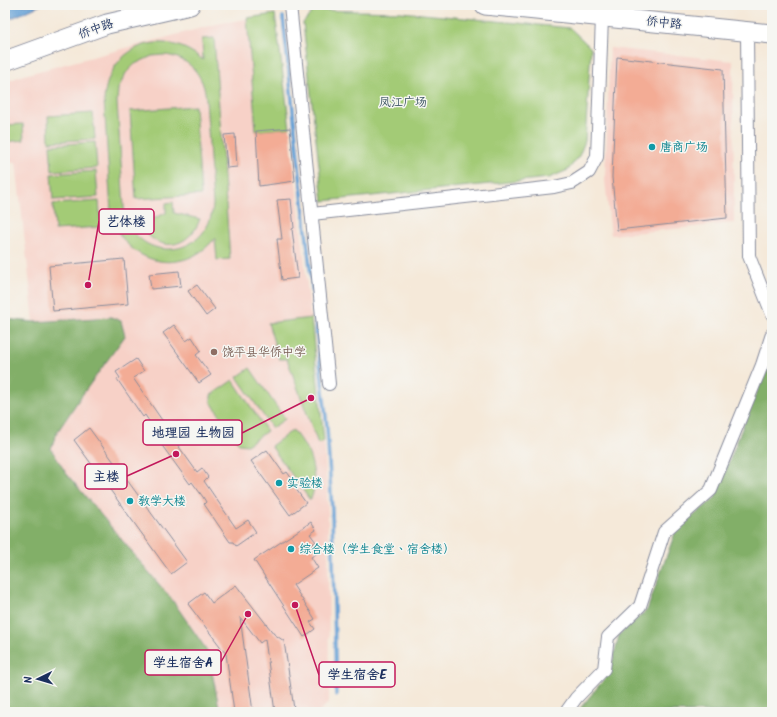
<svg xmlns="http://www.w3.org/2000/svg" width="777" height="717" viewBox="0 0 777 717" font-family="Kalam,'LXGW WenKai TC',sans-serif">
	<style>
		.built { fill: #f7d1c7 }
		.green { fill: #a3cb76; stroke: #5f7d6a; fill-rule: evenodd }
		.forest { fill: #82af67; stroke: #4e6f62 }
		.water { fill: #66a1d6; stroke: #40689a }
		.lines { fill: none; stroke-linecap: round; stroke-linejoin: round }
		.stream { stroke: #66a1d6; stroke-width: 3.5 }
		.building { fill: #f3ac95 }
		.street-casing { stroke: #888c9c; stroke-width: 14 }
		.primary-casing { stroke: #888c9c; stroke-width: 21 }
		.street { stroke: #fff; stroke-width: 12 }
		.primary { stroke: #fff; stroke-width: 19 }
		.culture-dot { fill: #0f9aa8; stroke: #f6f6f2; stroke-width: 1.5 }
		.education-dot { fill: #8d6e63; stroke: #f6f6f2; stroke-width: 1.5 }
		.labels { text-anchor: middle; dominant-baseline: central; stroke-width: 3; stroke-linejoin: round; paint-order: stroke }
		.street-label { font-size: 12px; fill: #1b2f5e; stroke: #f6f6f2 }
		.park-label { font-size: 12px; fill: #3d5664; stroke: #f6f6f2 }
		.culture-label { font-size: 12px; fill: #0d838f; stroke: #f6f6f2; text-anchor: start }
		.education-label { font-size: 12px; fill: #785e54; stroke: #f6f6f2; text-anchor: start }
		.leader { fill: none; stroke: #c2185b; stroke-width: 1.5 }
		.callout-dot { fill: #c2185b; stroke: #f6f6f2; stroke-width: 1.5 }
		.callout { fill: #f6f6f2; stroke: #c2185b; stroke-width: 1.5 }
		.callout-label { font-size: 13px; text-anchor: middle; font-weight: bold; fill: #1b2f5e }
	</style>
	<rect width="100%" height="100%" fill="#f6f6f2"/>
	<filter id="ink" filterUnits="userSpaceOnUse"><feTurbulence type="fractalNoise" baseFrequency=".025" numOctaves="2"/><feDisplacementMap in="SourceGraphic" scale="8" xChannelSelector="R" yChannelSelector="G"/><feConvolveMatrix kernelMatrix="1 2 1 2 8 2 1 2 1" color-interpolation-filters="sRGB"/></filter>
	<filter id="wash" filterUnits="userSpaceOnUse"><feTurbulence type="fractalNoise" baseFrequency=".012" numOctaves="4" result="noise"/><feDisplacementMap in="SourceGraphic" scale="16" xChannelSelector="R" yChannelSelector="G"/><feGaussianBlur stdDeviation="0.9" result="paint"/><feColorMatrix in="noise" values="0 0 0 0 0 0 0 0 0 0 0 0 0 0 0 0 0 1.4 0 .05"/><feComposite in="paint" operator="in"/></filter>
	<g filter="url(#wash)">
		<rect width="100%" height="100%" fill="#f5e9d9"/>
		<!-- built -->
		<g class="built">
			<path d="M275 14 290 128 324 441 328 512 329 702 319 712H220L208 652 66 473 51 449 56 434 80 398 111 317 34 322 16 162 5 163V82L24 75 217 24Z"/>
			<path d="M610 48 733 61 734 223 611 235 605 180Z"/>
		</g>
		<!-- green -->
		<g class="green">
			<path d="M314 10 401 12 570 28 591 48 585 141 579 156 568 170 549 178 323 201 303 23Z"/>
			<path d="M275 14 290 128 256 131 247 18Z"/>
			<path d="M214 38 230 259 217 260 215 238C182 280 121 263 111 212L104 100C108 46 162 25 203 60L202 39ZM164 55C189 57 204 75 206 99L213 204C210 262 131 265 124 207L117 102 118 89 126 73 135 64 152 56Z"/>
			<path d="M195 106 201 195 136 199 130 111Z"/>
			<path d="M93 113 95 139 49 142 48 116Z"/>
			<path d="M23 124 24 140 5 142V125Z"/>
			<path d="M95 142 97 168 52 171 50 145Z"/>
			<path d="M96 171 98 197 53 200 51 174Z"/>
			<path d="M99 201 101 227 55 230 53 204Z"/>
			<path d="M173 202 174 213 200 219C189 250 156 254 140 224L166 213V203Z"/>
			<path d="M311 318 324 441 318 444 287 359H279L268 323Z"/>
			<path d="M250 368 285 419 272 428 237 377Z"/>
			<path d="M233 380 267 431 247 445 239 444 211 402V395Z"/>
			<path d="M293 430C297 436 302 442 306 448 313 460 318 488 310 500L271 446Z"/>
		</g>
		<!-- forest -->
		<g class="forest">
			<path d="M111 317 121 321 125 336 80 398 56 434 51 449 66 473 173 601 208 652 220 712H5V319L34 322Z"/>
			<path d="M772 361V712H577L610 672 619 635 647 610 676 530 715 498 753 400Z"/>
		</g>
		<!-- water -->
		<path class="water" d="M5 5H41L5 21Z"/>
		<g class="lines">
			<!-- stream -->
			<path class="stream" d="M283 17 327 427 332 511 336 695"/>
		</g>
		<g id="blocks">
			<!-- building -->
			<g class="building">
				<path d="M617 57 723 69 727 218 617 230 612 177Z"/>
				<path d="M290 128 295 181 259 186 256 131Z"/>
				<path d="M235 134 237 167 227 168 224 135Z"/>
				<path d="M291 199 294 228 292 229 298 278 282 280 277 239H282L277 200Z"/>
				<path d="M124 259 128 304 53 311 49 266Z"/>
				<path d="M179 271 181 286 151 289 149 274Z"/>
				<path d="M197 285 215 309 206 316 188 291Z"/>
				<path d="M174 325 186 341 192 337 201 351 196 355 211 375 199 383 163 333Z"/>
				<path d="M136 359 144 371 133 378 166 426 171 423 178 432 172 437 197 472 202 468 208 477 204 481 236 528 248 520 256 532 236 546 233 542H230L204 504 206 502 203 497 192 482 190 484 158 440 160 438 157 433 145 415 143 417 117 379 120 378 116 372Z"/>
				<path d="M89 428 187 562 171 574 74 440Z"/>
				<path d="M267 450 284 474 287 472 292 479 290 481 306 503 290 515 251 461Z"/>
				<path d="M311 522 316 530 310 534 316 542 311 545 316 554 311 557 318 568 293 585 315 619 310 622 315 629 304 637 254 560Z"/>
				<path d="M236 585 274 634 284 641 294 709 275 712 265 639 260 643 240 617 253 712H234L226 654 188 604 204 592 212 603Z"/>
			</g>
		</g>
	</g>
	<g filter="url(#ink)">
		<use href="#blocks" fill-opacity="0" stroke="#888c9c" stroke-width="1"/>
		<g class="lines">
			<defs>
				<g id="street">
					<path d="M290 5 329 384"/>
					<path d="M747 31 749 256 772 314"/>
					<path d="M312 214 554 187 572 183 589 172 597 157 602 17"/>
					<path d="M566 712 576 698 604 669 608 637 640 606 664 532 711 490 762 365 772 334"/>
				</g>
				<g id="primary">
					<path d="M485 5 772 34"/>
					<path d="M5 61 107 24 190 5"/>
				</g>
			</defs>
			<!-- street casing -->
			<use href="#street" class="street-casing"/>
			<!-- primary casing -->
			<use href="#primary" class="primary-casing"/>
			<!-- street -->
			<use href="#street" class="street"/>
			<!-- primary -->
			<use href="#primary" class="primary"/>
		</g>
	</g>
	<!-- markers -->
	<g class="culture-dot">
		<circle cx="652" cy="147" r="4"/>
		<circle cx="279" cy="483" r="4"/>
		<circle cx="130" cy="501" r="4"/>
		<circle cx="291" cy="549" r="4"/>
	</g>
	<circle class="education-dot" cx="214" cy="352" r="4"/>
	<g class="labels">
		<!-- street labels -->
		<g class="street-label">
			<text transform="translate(664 23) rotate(6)">侨中路</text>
			<text transform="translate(96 29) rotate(-19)">侨中路</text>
		</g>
		<!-- park labels -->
		<g class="park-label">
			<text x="403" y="102">凤江广场</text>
		</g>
		<!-- culture labels -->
		<g class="culture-label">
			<text x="660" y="147">唐商广场</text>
			<text x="287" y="483">实验楼</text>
			<text x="138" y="501">教学大楼</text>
			<text x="299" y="549">综合楼（学生食堂、宿舍楼）</text>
		</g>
		<!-- education labels -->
		<g class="education-label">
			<text x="222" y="352">饶平县华侨中学</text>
		</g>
	</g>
	<!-- callouts -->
	<path class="leader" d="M88 285L99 221M311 398L242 433M176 454L127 476M248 614L221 662M295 605L319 675"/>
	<g class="callout-dot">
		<circle cx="88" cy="285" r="4"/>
		<circle cx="311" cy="398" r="4"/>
		<circle cx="176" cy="454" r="4"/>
		<circle cx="248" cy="614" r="4"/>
		<circle cx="295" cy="605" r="4"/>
	</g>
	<g class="callout">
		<rect x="99" y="209" width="55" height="25" rx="4"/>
		<rect x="143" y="420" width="99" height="25" rx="4"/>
		<rect x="85" y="464" width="42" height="25" rx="4"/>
		<rect x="145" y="650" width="76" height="25" rx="4"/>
		<rect x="319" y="662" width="76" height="25" rx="4"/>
	</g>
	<g class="callout-label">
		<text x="126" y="226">艺体楼</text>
		<text x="193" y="437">地理园 生物园</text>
		<text x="106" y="481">主楼</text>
		<text x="183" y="667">学生宿舍A</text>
		<text x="357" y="679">学生宿舍E</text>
	</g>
	<!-- margin -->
	<rect width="777" height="717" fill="none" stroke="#f6f6f2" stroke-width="20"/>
	<!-- north arrow -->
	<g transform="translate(38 679) rotate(265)" stroke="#f6f6f2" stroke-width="3" paint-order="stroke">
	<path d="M0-3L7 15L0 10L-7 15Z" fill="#1b2f5e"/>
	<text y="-6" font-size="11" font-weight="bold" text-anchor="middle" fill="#1b2f5e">N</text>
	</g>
</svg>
